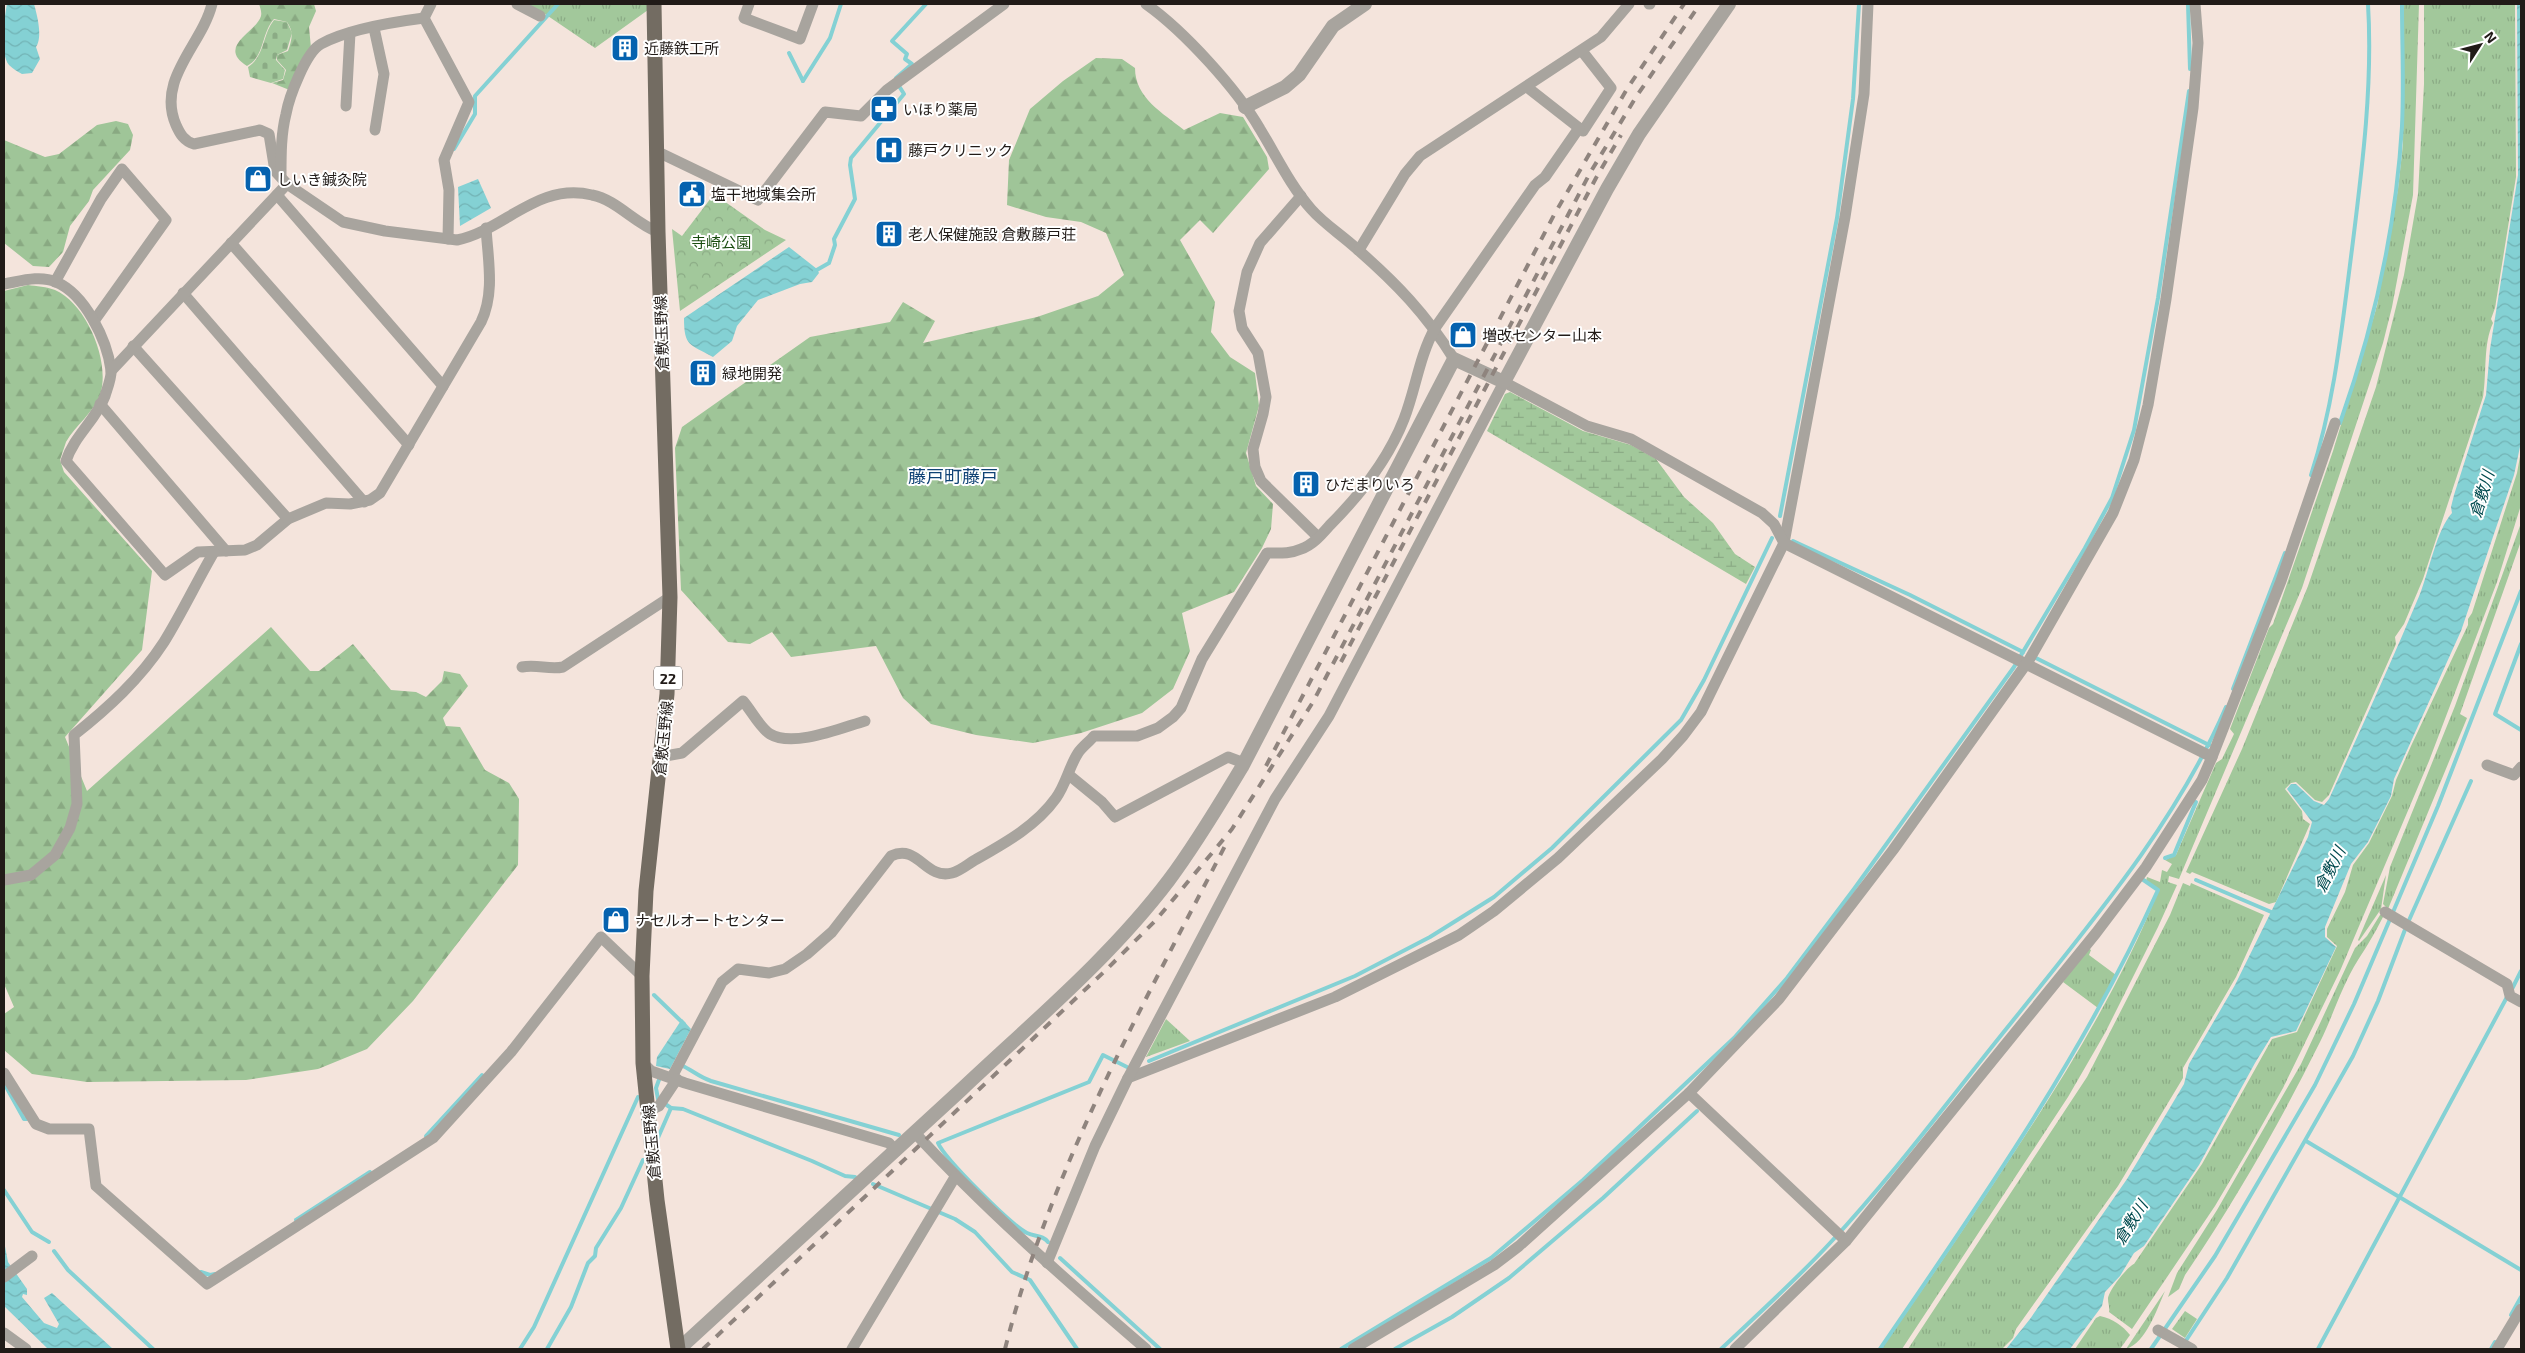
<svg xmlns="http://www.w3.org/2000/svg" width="2525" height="1353" viewBox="0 0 2525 1353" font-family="'Exo 2','Noto Sans JP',sans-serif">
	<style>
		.grass { fill: url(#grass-tufts) }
		.forest { fill: url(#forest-firs) }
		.wetland { fill: url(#wetland-marsh) }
		.cemetery { fill: url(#cemetery-stones) }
		.park { fill: url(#park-crowns) }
		.water { fill: url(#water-waves) }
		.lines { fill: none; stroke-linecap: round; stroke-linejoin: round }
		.stream { stroke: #84d1d4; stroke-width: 4 }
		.minor { stroke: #a8a49e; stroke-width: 11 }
		.tertiary { stroke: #a8a49e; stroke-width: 14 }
		.primary { stroke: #736c62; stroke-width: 15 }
		.rail { stroke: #8f847e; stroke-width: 4; stroke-dasharray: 9 9; stroke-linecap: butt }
		.labels { text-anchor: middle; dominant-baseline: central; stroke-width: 4; stroke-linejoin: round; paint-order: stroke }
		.shield { fill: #fff; stroke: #645f5d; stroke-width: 1 }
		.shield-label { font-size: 14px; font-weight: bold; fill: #211b18 }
		.poi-label { font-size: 15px; fill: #211b18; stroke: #fff; text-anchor: start }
		.park-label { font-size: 15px; fill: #1a4d10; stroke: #fff }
		.street-label { font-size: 15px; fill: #211b18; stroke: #fff }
		.water-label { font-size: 16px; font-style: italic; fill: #024b4f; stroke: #fff }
		.quarter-label { font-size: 18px; fill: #104375; stroke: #fff }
	</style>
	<defs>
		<pattern id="grass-tufts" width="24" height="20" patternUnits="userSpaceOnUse" patternTransform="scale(1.25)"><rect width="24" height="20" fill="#a2c89b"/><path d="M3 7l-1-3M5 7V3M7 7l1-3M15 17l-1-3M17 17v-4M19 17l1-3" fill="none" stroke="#8bab85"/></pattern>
		<pattern id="forest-firs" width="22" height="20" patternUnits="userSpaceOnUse" patternTransform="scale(1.25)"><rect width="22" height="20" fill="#9fc598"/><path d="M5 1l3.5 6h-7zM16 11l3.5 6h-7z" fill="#89a982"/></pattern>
		<pattern id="wetland-marsh" width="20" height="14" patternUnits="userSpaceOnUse" patternTransform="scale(1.25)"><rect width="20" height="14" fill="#a2c89b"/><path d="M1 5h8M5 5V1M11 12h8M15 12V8" fill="none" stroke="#8bab85"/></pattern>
		<pattern id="cemetery-stones" width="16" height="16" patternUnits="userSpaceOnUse" patternTransform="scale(1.25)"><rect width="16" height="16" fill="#a2c89b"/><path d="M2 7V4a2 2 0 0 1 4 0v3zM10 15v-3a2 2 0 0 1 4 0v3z" fill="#8bab85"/></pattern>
		<pattern id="park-crowns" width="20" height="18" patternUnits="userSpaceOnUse" patternTransform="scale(1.25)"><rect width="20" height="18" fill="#a2c89b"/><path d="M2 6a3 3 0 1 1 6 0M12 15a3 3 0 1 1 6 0" fill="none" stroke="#8bab85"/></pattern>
		<pattern id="water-waves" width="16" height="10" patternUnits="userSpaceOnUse" patternTransform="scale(1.25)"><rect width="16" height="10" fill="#84d1d4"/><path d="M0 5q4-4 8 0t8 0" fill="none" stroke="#72b3b5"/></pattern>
	</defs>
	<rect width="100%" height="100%" fill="#f4e4dc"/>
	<!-- grass -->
	<g class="grass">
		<path d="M525 4H648V10L595 48 545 14Z"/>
		<path d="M2404 4H2419L2413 195 2392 307 2383 343 2302 588 2179 879 2169 876 2168 882 2177 885 2158 927 2105 1033 2068 1097 1902 1349H1881C1920 1294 1957 1239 1994 1183 2056 1090 2118 993 2159 889L2146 881 2147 877 2160 882 2162 870 2167 872 2172 864 2165 860 2176 855 2216 763 2222 759 2234 734 2230 729 2269 628 2273 624 2333 451 2377 306 2398 189 2403 144Z"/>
		<path d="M2424 4H2515L2516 177 2495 308 2491 319 2493 323C2483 344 2487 372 2483 397L2423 579 2404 624 2395 637 2396 644 2329 795 2322 802 2315 800 2296 782 2291 783 2285 789 2302 811 2303 819 2310 824 2276 902 2269 904 2192 872 2190 874 2186 872 2242 749 2308 586 2376 387 2404 275 2418 194 2424 84Z"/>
		<path d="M2521 451V505L2497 582 2429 761 2340 971 2283 1088 2248 1150 2215 1206 2132 1329 2109 1312C2110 1307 2108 1304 2108 1299 2108 1291 2128 1266 2134 1264L2202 1164 2272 1039 2297 1032 2337 946 2327 937V929L2345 892 2353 865 2369 843 2392 796 2396 780 2411 746 2468 625V619L2472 613 2517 473Z"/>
		<path d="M2521 523V541L2460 714 2467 718 2388 909 2383 904 2390 867 2455 706Z"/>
		<path d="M2386 875 2381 909 2359 941 2358 940Z"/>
		<path d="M2183 883 2190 886 2191 883 2264 915 2236 977 2183 1068V1078L2118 1186 2016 1329 2013 1338 2002 1349H1908L2087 1077 2170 915Z"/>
		<path d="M2380 915H2382L2383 917C2375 933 2367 946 2358 960 2342 985 2333 1016 2320 1042 2280 1123 2235 1201 2185 1275L2179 1289 2168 1297 2177 1273 2217 1210 2301 1064 2355 948 2367 936Z"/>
		<path d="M2088 948 2091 950 2089 955 2116 975 2098 1008 2063 982Z"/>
		<path d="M1166 1019 1190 1041 1146 1057Z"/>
		<path d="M2165 1291C2157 1309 2146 1343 2126 1349Z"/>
		<path d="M2185 1311 2197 1319 2185 1338 2172 1329Z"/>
		<path d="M2100 1316C2113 1319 2122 1325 2130 1335L2120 1349H2075L2096 1318Z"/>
	</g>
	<!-- forest -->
	<g class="forest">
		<path d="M259 4H314L316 11 309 27 311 48 292 91 272 83 283 80 286 70 277 60V55L288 51C292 39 294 32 287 22L274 19C261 33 265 57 247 66 216 46 256 33 261 16 262 12 260 7 259 4Z"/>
		<path d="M1096 58 1122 59 1135 68C1135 98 1163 113 1184 130L1220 113 1243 117 1267 157 1269 169 1213 233 1200 220 1180 240 1215 302 1211 332 1230 357 1255 373 1259 406 1246 453 1256 486 1273 504 1271 529 1262 548 1234 592 1182 613 1190 651 1173 689 1142 713 1081 733 1033 743 976 735 931 724 903 698 876 646 791 657 772 632 750 644 728 642 681 590 675 448 682 427 810 337 890 322 903 302 935 321 923 343 1037 317 1098 296 1124 275 1106 233 1081 222 1046 217 1007 205 1009 160 1030 109 1063 81Z"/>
		<path d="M116 121 128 124 133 135 130 150 93 190 89 201 70 226 63 252 49 267 33 266 4 243V140L45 157 59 154 97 125Z"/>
		<path d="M28 285C36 286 47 287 55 290 87 304 111 363 100 395 94 412 75 426 66 442 64 448 62 454 60 460L64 472 152 571 142 650 65 737 87 791 271 627 310 671H319L353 644 391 690 416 692 426 697 442 681 444 671 460 674 468 686 443 718 446 726 460 727 485 770 509 783 519 799 518 865 413 1001 367 1049 318 1069 246 1080 87 1082 32 1074 4 1050V1014L14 1007 4 984V291Z"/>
	</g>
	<!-- wetland -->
	<path class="wetland" d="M1510 392 1583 431 1631 445 1656 459 1684 497 1713 523 1735 554 1755 567 1746 584 1487 431 1505 394Z"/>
	<!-- cemetery -->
	<path class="cemetery" d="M274 20 287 22 292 33 287 50 277 55 276 60 285 70 283 79 271 83 250 77 248 67C265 56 262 35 274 20Z"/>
	<!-- park -->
	<path class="park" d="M714 194 765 230 786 240 680 311 672 229 682 236Z"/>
	<!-- water -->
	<g class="water">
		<path d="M7 4H34C37 15 43 37 36 47L40 59 32 73 22 74C18 72 13 69 9 65 0 54 4 18 7 4Z"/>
		<path d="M2517 4H2521V442L2514 475 2461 631 2394 779 2391 796 2368 842 2351 864 2325 927V937L2336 947 2296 1031 2271 1037 2255 1063 2199 1165 2144 1246 2134 1253 2120 1276 2105 1292 2102 1306 2070 1349H2006L2030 1319 2127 1179 2165 1116 2184 1084 2189 1064 2235 985 2308 837 2312 822 2287 789 2291 784H2296L2314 801 2324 805 2329 799C2360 731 2391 663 2420 594 2429 571 2437 529 2452 513L2451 507 2454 495 2486 395 2490 349 2518 175Z"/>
		<path d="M478 179 491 208 460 226 458 187Z"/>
		<path d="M789 247 817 269 819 273 812 282 800 284 758 300 737 326 732 341 713 357C690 344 684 347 684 318Z"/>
		<path d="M682 1019 691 1029 670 1069 656 1066 657 1057Z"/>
		<path d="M4 1241 8 1262 27 1289V1295L23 1294 22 1297 44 1323 57 1328 59 1324 44 1298 52 1293 113 1349H48L4 1306Z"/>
	</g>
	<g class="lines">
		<!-- stream -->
		<g class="stream">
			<path d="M2188 4 2190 69"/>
			<path d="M789 53 803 81"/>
			<path d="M896 78 912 64 905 59 907 54 892 41 926 4"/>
			<path d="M803 81 830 38 841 4"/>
			<path d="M454 149 475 114V96L558 4"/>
			<path d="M815 271 829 263 835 245 834 239 855 199 850 165 851 158 904 94 899 86"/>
			<path d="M2340 423C2374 327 2396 227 2402 126 2404 85 2402 44 2402 4"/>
			<path d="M2311 475C2335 401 2342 326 2352 249 2362 169 2373 85 2368 4"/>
			<path d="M1780 516 1837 218 1853 99 1859 4"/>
			<path d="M1793 541 1910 595 2023 652"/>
			<path d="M2521 644 2495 714 2521 730"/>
			<path d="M2032 656 2209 745"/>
			<path d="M2233 689 2285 553"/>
			<path d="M2165 858 2174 855 2176 850 2196 802"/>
			<path d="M2196 880 2276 914"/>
			<path d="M2512 989 2521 971"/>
			<path d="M654 995 684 1024"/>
			<path d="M1149 1061 1355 976 1430 937 1494 897 1552 848 1681 720 1704 680 1772 538"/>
			<path d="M681 1065C692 1070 699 1077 711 1081L899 1135"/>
			<path d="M4 1083 24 1119H27"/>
			<path d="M671 1108 683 1109 812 1161 845 1176 855 1177"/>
			<path d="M426 1136 482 1075"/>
			<path d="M657 1140 671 1108 658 1099 656 1088 660 1077"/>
			<path d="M2306 1141 2521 1270"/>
			<path d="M873 1184 955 1219 975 1232 1012 1272 1030 1280 1077 1349"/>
			<path d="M4 1190 32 1232 49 1242"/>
			<path d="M296 1220 370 1172"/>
			<path d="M1048 1242C1043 1235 1035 1237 1027 1233 1011 1225 945 1159 938 1143L1089 1082 1103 1055 1127 1067"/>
			<path d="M54 1251 68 1270 153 1349"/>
			<path d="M1060 1258 1160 1349"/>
			<path d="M201 1272 210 1275 215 1274"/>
			<path d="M2511 1315 2521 1297"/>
			<path d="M2185 1342 2227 1278 2353 1056 2378 1001 2406 927 2471 781"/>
			<path d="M520 1349 534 1327 638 1097"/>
			<path d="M547 1349 571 1307 588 1263 595 1256 596 1248 621 1208 643 1160"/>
			<path d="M1341 1349 1491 1258 1583 1180 1734 1038 1787 978 1854 889 2014 667 2085 548 2112 498 2134 430 2158 298 2189 91"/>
			<path d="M1395 1349 1452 1317 1509 1278 1603 1198 1697 1111"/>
			<path d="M1721 1349C1758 1314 1796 1280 1830 1243 1895 1173 1951 1097 2011 1023 2090 924 2175 825 2226 707"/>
			<path d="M1880 1349C1981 1201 2084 1054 2158 890L2142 879"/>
			<path d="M2151 1349 2215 1256 2315 1085 2354 1004 2438 806 2521 591"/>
			<path d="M2318 1349 2507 997"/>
			<path d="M2491 1349 2495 1342"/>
		</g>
		<!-- minor -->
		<g class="minor">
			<path d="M212 4C202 45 156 79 176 125 180 134 184 141 194 144L260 130 269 134 275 171 287 184 343 222 385 231 457 240C505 230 537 182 592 195 617 200 634 223 658 232"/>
			<path d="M517 4 540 16"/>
			<path d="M749 4 744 18 800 39 813 4"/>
			<path d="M1146 4C1184 31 1237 89 1260 129 1277 157 1290 185 1311 209 1324 224 1342 235 1357 249 1396 283 1426 314 1454 359"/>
			<path d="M1649 4H1650"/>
			<path d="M424 18 469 102 444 160 449 190 448 239"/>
			<path d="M424 18 431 4"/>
			<path d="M374 28 384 74 375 130"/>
			<path d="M1527 87 1583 131 1611 88 1582 51"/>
			<path d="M346 106 350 33"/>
			<path d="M658 152 758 200 825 112 861 116 887 90 1004 4"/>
			<path d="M281 175C281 154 281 134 286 114 289 97 306 52 321 44 348 29 393 22 424 18"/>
			<path d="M277 195 443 386"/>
			<path d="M1301 196 1260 243 1247 272 1239 311 1242 328 1258 353 1266 397 1263 414 1253 449 1255 467 1261 481 1318 537"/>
			<path d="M231 243 409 445"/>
			<path d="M1359 250 1405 174 1420 156 1601 37 1629 4"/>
			<path d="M55 282 101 199 122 169 166 220 94 321"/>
			<path d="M4 284C21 281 40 275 56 282 85 294 107 340 111 370 112 377 107 389 105 396 96 420 74 436 66 461L165 575 198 552 245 550 257 545 288 519 326 503 350 504 370 500 380 493 481 322C495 293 488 260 486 228"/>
			<path d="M183 293 364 502"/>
			<path d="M133 346 288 519"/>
			<path d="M111 371 287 184"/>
			<path d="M100 404 226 551"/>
			<path d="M522 667C537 664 549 670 563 667L670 597"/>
			<path d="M660 757 682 753 743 701C751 710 760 728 770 734 793 748 841 728 865 721"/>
			<path d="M2487 765 2514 775 2521 767"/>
			<path d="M1069 775 1102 802 1115 817 1228 757 1244 763"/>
			<path d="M4 880 31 875 55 855 70 828 77 804 74 735C108 708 140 679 164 642 182 613 197 581 214 552"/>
			<path d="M2385 912 2507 984 2510 996 2521 1002"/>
			<path d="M643 1063 651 1071 685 1083 889 1143 896 1151"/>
			<path d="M4 1073 36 1124 49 1129H89L96 1186 207 1284 433 1138 511 1052 601 937 642 976"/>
			<path d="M672 1077 722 982 738 969 769 973 785 969 807 954 832 932 891 856C918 843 925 880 952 873 960 871 968 864 975 860 1005 843 1036 826 1056 798 1066 784 1069 767 1078 753 1082 747 1089 742 1094 736H1137L1158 728 1173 717 1181 708 1202 659 1267 553C1279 553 1290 554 1301 549 1313 545 1322 534 1330 525 1361 494 1388 460 1404 419 1416 388 1419 357 1435 328L1535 185 1545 177 1579 128"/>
			<path d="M1128 1078 1335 997 1459 935 1494 911 1558 858 1662 759 1683 736 1701 712 1784 543 1845 217 1864 94 1868 4"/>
			<path d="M1689 1093 1846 1241"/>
			<path d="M648 1111 659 1106 677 1079"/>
			<path d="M915 1133C987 1211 1066 1280 1146 1349"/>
			<path d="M1047 1263 1095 1146 1128 1078 1275 799 1329 716 1504 382 1587 426 1631 439 1762 513 1774 524 1784 543 2212 757"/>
			<path d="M4 1277 32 1256"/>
			<path d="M2158 1330 2192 1349"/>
			<path d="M4 1333 26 1349"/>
			<path d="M852 1349 955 1177"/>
			<path d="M1353 1349 1494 1265 1519 1246 1689 1093 1779 999 1893 850 2029 660 2113 513 2134 460 2148 405 2166 299 2193 108 2198 43 2195 4"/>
			<path d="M1735 1349 1846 1241 2096 933 2146 867 2202 780 2212 757 2281 581 2335 423"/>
			<path d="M2497 1349 2521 1309"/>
		</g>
		<!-- tertiary -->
		<g class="tertiary">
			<path d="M1245 107 1285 87 1299 75 1333 26 1365 4"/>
			<path d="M679 1349C773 1262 868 1176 962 1089 1033 1022 1110 958 1169 880 1196 844 1219 805 1242 767L1454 359 1504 382 1607 189 1639 134 1729 4"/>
		</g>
		<!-- primary -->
		<path class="primary" d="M654 4 658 232 670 597 667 694 646 891 642 976 643 1063 657 1200 678 1349"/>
		<!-- rail -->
		<g class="rail">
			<path d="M1341 662 1596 178 1621 135"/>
			<path d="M1266 766 1554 215 1627 89 1684 4"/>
			<path d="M703 1349 1106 970 1156 920 1232 829 1313 702 1590 173 1636 97 1700 4"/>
			<path d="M1005 1349C1050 1170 1142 1007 1226 844"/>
		</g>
	</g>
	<!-- icons -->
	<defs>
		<symbol id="building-square" viewBox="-11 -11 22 22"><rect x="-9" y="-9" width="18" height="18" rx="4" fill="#0562af" stroke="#fff"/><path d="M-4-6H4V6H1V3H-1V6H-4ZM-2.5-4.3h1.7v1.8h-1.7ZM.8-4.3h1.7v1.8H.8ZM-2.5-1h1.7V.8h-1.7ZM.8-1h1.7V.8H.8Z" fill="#fff"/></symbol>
		<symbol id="pharmacy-square" viewBox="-11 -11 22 22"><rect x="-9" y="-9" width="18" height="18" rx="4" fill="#0562af" stroke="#fff"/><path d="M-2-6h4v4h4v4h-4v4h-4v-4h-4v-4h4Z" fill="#fff"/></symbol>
		<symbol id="hospital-square" viewBox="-11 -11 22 22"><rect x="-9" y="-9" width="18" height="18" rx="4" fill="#0562af" stroke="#fff"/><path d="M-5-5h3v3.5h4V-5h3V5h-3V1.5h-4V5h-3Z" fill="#fff"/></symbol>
		<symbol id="shop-square" viewBox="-11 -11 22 22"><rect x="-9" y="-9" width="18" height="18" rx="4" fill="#0562af" stroke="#fff"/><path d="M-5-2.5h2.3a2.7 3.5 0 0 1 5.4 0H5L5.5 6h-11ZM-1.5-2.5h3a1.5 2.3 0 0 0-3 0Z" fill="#fff"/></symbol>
		<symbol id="civic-square" viewBox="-11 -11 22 22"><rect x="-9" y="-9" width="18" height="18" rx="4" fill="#0562af" stroke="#fff"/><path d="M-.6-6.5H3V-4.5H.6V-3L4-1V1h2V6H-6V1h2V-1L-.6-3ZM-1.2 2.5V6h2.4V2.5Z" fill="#fff"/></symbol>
	</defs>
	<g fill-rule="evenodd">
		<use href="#building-square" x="609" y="32" width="32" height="32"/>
		<use href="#pharmacy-square" x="868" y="93" width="32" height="32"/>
		<use href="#hospital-square" x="873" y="134" width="32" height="32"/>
		<use href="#shop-square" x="242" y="163" width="32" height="32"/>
		<use href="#civic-square" x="676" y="178" width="32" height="32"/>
		<use href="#building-square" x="873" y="218" width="32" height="32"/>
		<use href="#shop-square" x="1447" y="319" width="32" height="32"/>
		<use href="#building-square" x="687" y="357" width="32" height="32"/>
		<use href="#building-square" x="1290" y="468" width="32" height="32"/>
		<use href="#shop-square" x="600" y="904" width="32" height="32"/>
	</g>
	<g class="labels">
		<!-- shield labels -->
		<rect class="shield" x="654" y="666.5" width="28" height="23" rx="4"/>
		<g class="shield-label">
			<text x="668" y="678">22</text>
		</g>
		<!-- poi labels -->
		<g class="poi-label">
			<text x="644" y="48">近藤鉄工所</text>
			<text x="903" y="109">いほり薬局</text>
			<text x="908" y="150">藤戸クリニック</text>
			<text x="277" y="179">しいき鍼灸院</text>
			<text x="711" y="194">塩干地域集会所</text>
			<text x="908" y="234">老人保健施設 倉敷藤戸荘</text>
			<text x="1482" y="335">増改センター山本</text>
			<text x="722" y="373">緑地開発</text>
			<text x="1325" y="484">ひだまりいろ</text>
			<text x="635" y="920">ナセルオートセンター</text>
		</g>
		<!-- park labels -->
		<g class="park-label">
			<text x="721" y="242">寺崎公園</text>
		</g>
		<!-- street labels -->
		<g class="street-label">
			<text transform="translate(661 333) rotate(-92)">倉敷玉野線</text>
			<text transform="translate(663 738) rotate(-84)">倉敷玉野線</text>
			<text transform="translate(651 1142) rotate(-95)">倉敷玉野線</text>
		</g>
		<!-- water labels -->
		<g class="water-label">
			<text transform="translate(2481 494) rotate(-73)">倉敷川</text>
			<text transform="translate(2329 869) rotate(-63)">倉敷川</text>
			<text transform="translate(2130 1222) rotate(-58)">倉敷川</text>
		</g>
		<!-- quarter labels -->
		<g class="quarter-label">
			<text x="953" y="476">藤戸町藤戸</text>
		</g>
	</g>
	<!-- border -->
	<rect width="2525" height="1353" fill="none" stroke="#211b18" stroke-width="10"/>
	<!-- north arrow -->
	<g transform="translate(2480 45) rotate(54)" stroke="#ffffff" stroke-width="4" paint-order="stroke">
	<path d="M0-4L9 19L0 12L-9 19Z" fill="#211b18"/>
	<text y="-8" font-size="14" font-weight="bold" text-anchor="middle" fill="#211b18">N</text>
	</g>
</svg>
